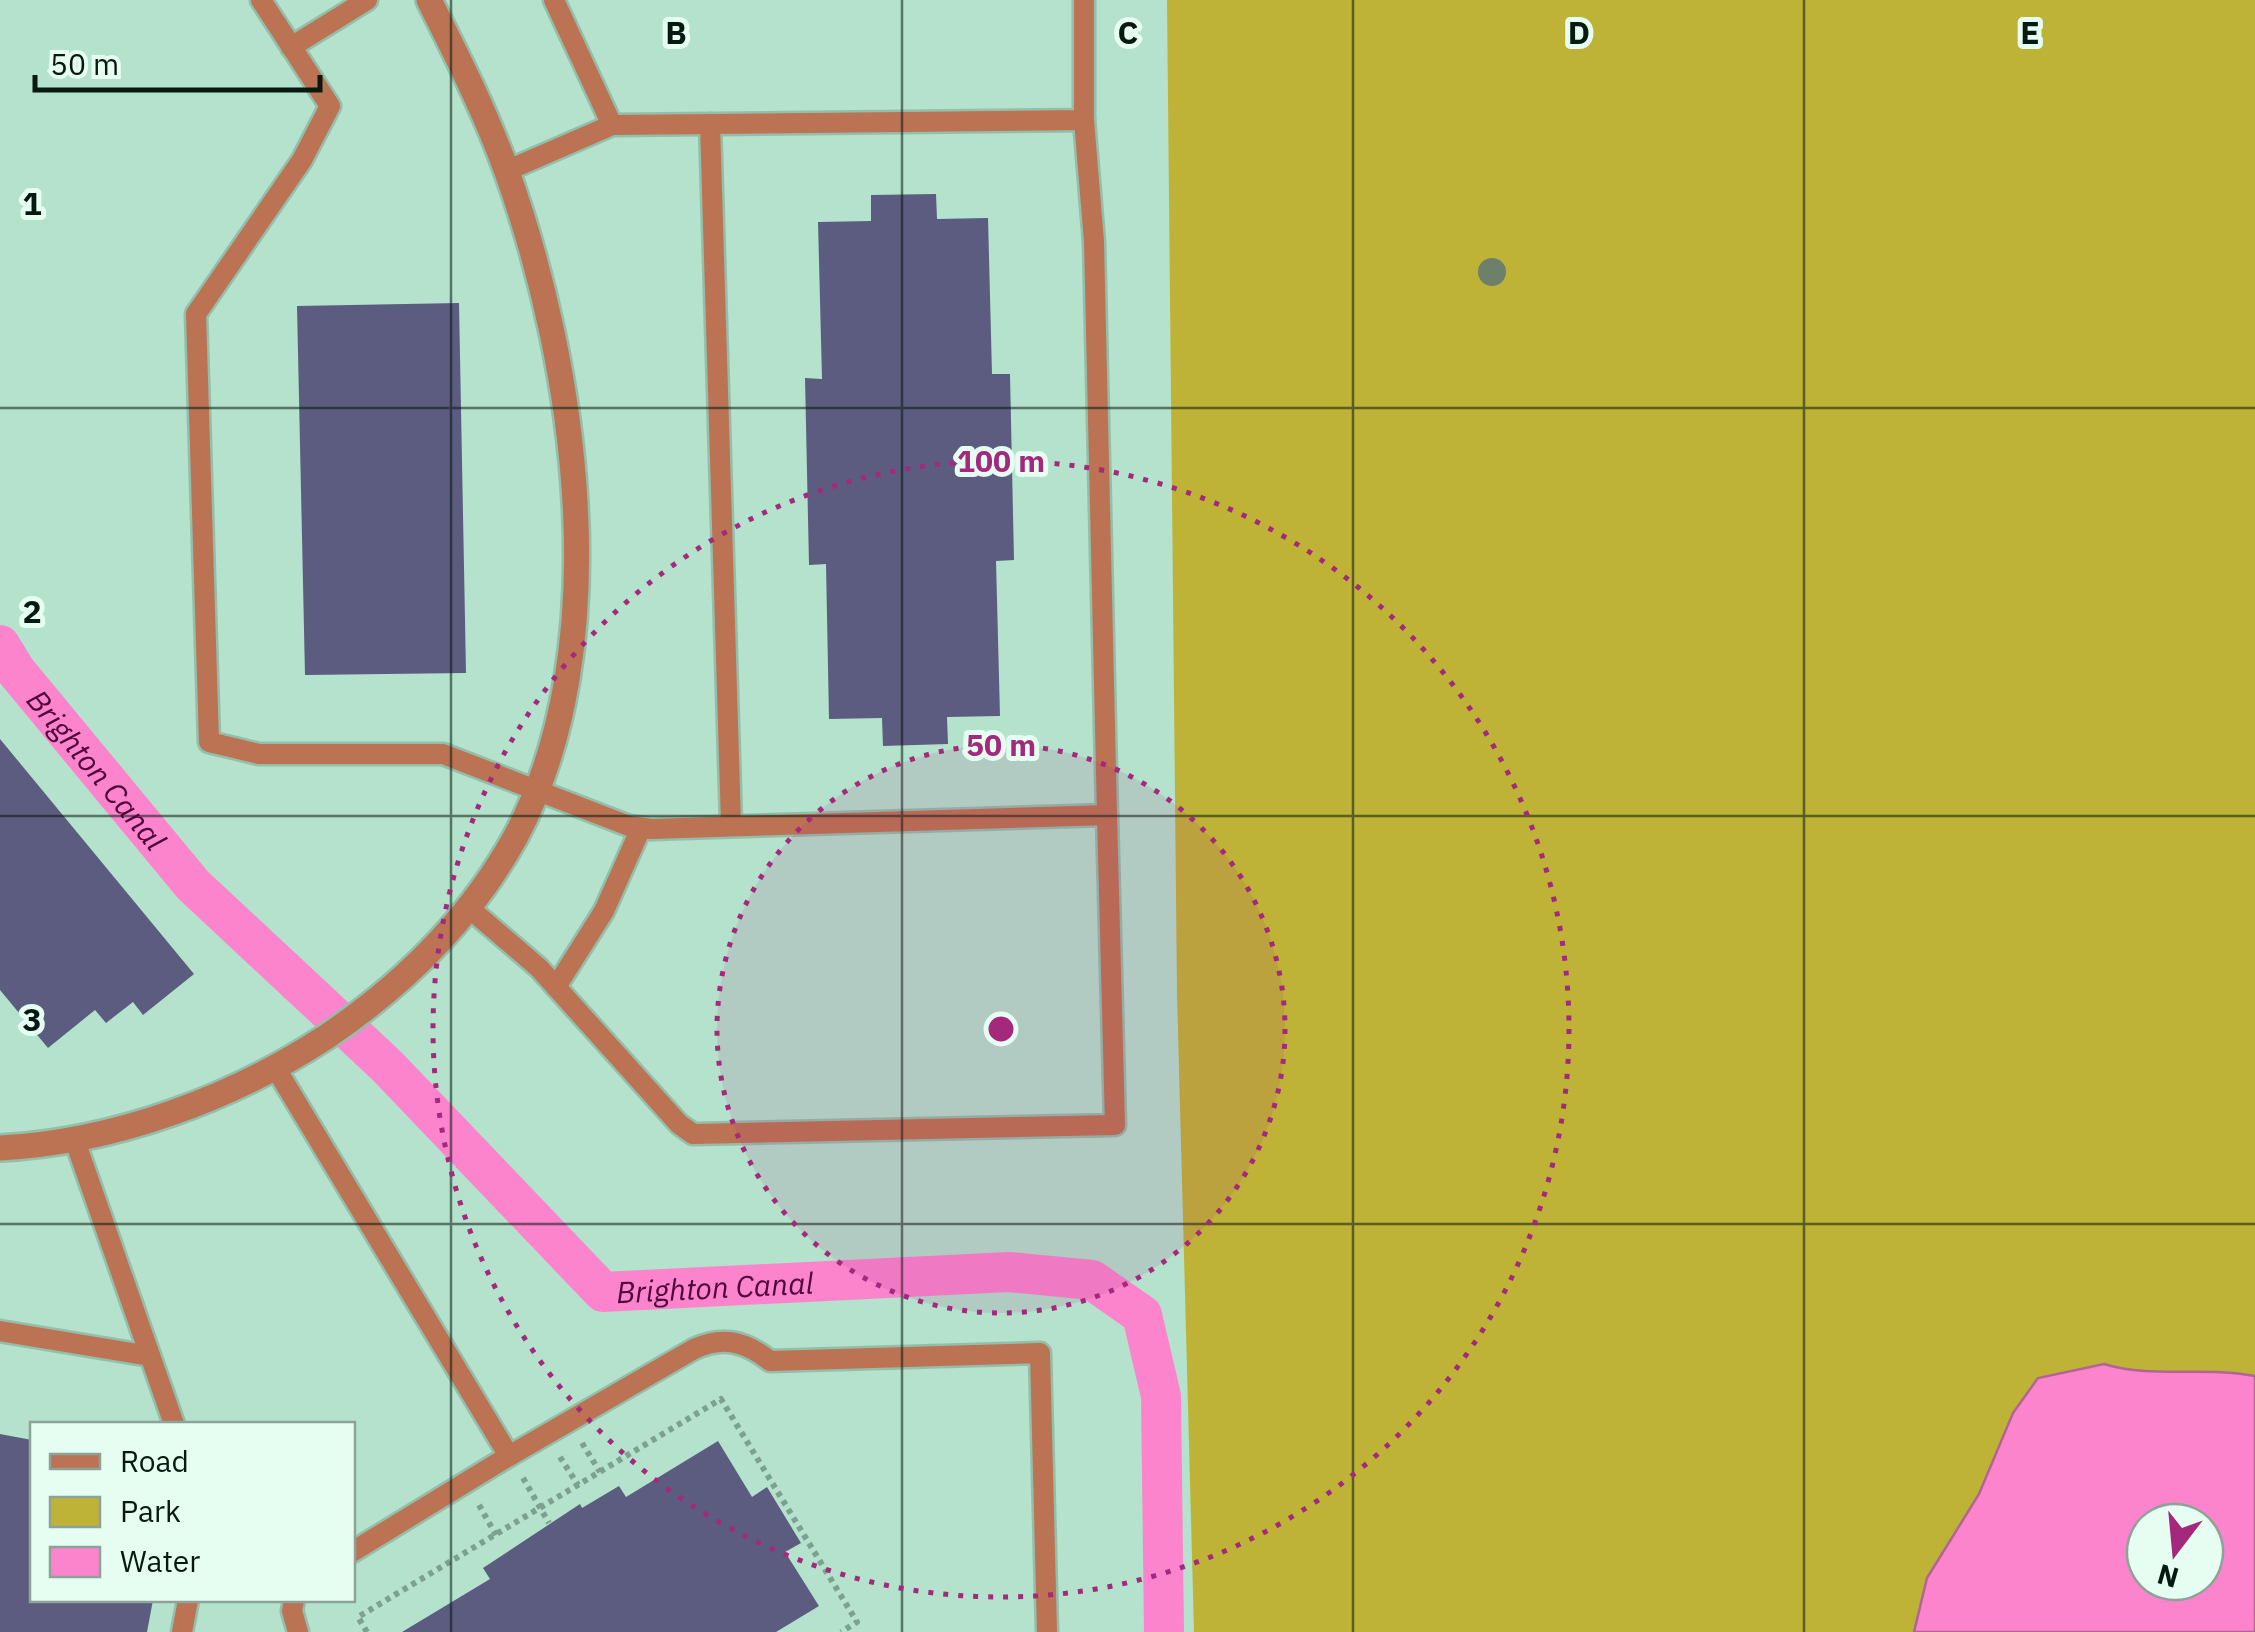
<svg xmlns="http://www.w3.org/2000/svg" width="2255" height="1632" viewBox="0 0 2255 1632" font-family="'IBM Plex Sans',sans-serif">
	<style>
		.green { fill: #bfb337; fill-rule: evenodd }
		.water { fill: #fb84cd; stroke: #b26495; stroke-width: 2.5; fill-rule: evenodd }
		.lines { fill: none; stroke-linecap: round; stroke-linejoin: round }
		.canal { stroke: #fb84cd; stroke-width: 40 }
		.building { fill: #5c5c80 }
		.service-casing { stroke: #95beaa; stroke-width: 25 }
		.minor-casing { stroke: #95beaa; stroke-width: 30 }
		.path { stroke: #7ca18f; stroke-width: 6; stroke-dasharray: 5 5; stroke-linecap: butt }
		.service { stroke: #bb7353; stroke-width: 20 }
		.minor { stroke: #bb7353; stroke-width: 25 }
		.tree { fill: #6d8069 }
		.grid { fill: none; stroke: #071911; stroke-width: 2.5; stroke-opacity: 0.55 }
		.ring { fill: none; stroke: #a4297d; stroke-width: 5; stroke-dasharray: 5 10 }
		.labels { text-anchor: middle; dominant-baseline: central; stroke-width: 10; stroke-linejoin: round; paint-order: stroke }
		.water-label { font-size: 30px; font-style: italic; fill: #4e0339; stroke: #e6fdf2 }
		.grid-label { font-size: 32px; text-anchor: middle; font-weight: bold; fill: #071911; stroke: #e6fdf2; stroke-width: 10; stroke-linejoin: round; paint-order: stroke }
		.centre { fill: #a4297d; stroke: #e6fdf2; stroke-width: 5 }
		.ring-label { font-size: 30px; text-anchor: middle; font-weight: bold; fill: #a4297d; stroke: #e6fdf2; stroke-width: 10; stroke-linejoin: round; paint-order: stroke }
	</style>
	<rect width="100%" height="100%" fill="#b4e2cc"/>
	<!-- green -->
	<path class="green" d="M1167 0H2255V1632H1194L1177 994ZM2145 1522H2205V1582H2145Z"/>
	<!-- water -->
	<path class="water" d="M2104 1364C2153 1379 2203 1366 2255 1376V1632H1914L1927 1578 1979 1494 2013 1413 2038 1378ZM2145 1522H2205V1582H2145Z"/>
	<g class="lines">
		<!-- canal -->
		<path class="canal" id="s1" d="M0 645 16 671 193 885 387 1066 603 1292 1009 1272 1092 1280 1142 1315 1161 1396 1164 1632"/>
	</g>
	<!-- building -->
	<g class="building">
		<path d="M936 194 937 219 988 218 992 374H1010L1014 560 996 561 1000 716 947 717 948 744 883 746 882 718 829 719 826 564 809 565 805 378 822 379 818 222 871 221V195Z"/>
		<path d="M459 303 466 673 305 675 297 306Z"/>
		<path d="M0 739 194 974 143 1015 133 1002 106 1023 95 1010 48 1048 0 990Z"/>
		<path d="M0 1434 32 1440V1600H153L147 1632H0Z"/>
		<path d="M718 1441 752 1497 767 1487 801 1543 785 1552 819 1606 776 1632H402L490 1579 483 1568 580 1504 582 1508 619 1486 626 1497Z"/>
	</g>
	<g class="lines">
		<defs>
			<g id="service">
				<path d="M261 0 330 106 302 160 196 314 209 742 259 754H443L629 826 651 829 1107 815 1115 1125 693 1134 679 1124 539 968 469 908"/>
				<path d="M554 0 612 125"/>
				<path d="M291 47 367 0"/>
				<path d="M1084 120 1094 242 1107 815"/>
				<path d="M710 124 731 824"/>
				<path d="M506 171 612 125 1084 120V0"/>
				<path d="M556 987 604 911 641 828"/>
				<path d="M275 1067 509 1456 694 1349C723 1336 745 1341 770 1361L1040 1353 1047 1632"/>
				<path d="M74 1138 174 1424"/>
				<path d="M0 1331 150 1356"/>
				<path d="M352 1552 509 1456"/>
				<path d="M294 1600 292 1611 298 1632"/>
				<path d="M182 1632 188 1600"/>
			</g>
			<path id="minor" d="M0 1148C114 1142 231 1099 326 1037 403 985 471 918 516 836 617 647 576 366 507 172 486 113 457 56 429 0"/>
		</defs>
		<!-- service casing -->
		<use href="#service" class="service-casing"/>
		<!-- minor casing -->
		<use href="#minor" class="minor-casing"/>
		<!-- path -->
		<g class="path">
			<path d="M582 1443 600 1472"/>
			<path d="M560 1457 578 1485"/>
			<path d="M523 1478 549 1523"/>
			<path d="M479 1505 496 1535"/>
			<path d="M367 1632 358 1617 721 1399 857 1622 841 1632"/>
		</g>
		<!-- service -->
		<use href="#service" class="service"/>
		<!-- minor -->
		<use href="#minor" class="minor"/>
	</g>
	<!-- trees -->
	<circle class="tree" cx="1492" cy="272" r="14"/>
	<!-- grid -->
	<path class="grid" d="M451 0V1632M902 0V1632M1353 0V1632M1804 0V1632M0 408H2255M0 816H2255M0 1224H2255"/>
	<!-- distance rings -->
	<circle cx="1001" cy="1029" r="284" fill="#a4297d" fill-opacity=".12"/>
	<g class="ring">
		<circle cx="1001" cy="1029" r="284"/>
		<circle cx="1001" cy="1029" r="568"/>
	</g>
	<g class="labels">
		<!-- water labels -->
		<g class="water-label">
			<text stroke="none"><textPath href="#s1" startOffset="158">Brighton Canal</textPath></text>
			<text stroke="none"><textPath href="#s1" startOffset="998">Brighton Canal</textPath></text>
		</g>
	</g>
	<g class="grid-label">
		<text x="676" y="44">B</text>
		<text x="1128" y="44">C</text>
		<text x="1579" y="44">D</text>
		<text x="2030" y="44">E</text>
		<text x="32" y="215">1</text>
		<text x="32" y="623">2</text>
		<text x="32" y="1031">3</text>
	</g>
	<circle cx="1001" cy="1029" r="15" class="centre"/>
	<g class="ring-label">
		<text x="1001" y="472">100 m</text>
		<text x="1001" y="756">50 m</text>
	</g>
	<!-- legend -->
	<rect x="30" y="1422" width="325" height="180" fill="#e6fdf2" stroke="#8da298" stroke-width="2.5"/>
	<rect x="50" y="1454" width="50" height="15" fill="#bb7353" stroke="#8da298" stroke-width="2.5"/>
	<text x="120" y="1472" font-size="30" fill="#071911">Road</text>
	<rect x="50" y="1497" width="50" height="30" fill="#bfb337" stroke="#8da298" stroke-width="2.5"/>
	<text x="120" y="1522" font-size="30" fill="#071911">Park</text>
	<rect x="50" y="1547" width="50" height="30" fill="#fb84cd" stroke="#8da298" stroke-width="2.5"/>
	<text x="120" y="1572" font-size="30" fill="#071911">Water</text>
	<!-- north arrow -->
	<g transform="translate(2175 1552) rotate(196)"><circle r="48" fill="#e6fdf2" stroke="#8da298" stroke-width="2.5"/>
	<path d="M0-8L18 38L0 25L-18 38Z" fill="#a4297d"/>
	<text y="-15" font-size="28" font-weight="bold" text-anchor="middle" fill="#071911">N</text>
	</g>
	<!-- scale -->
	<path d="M35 75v15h285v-15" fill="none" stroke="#071911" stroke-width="5"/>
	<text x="50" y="75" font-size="30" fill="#071911" stroke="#e6fdf2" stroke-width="8" paint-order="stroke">50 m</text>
</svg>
